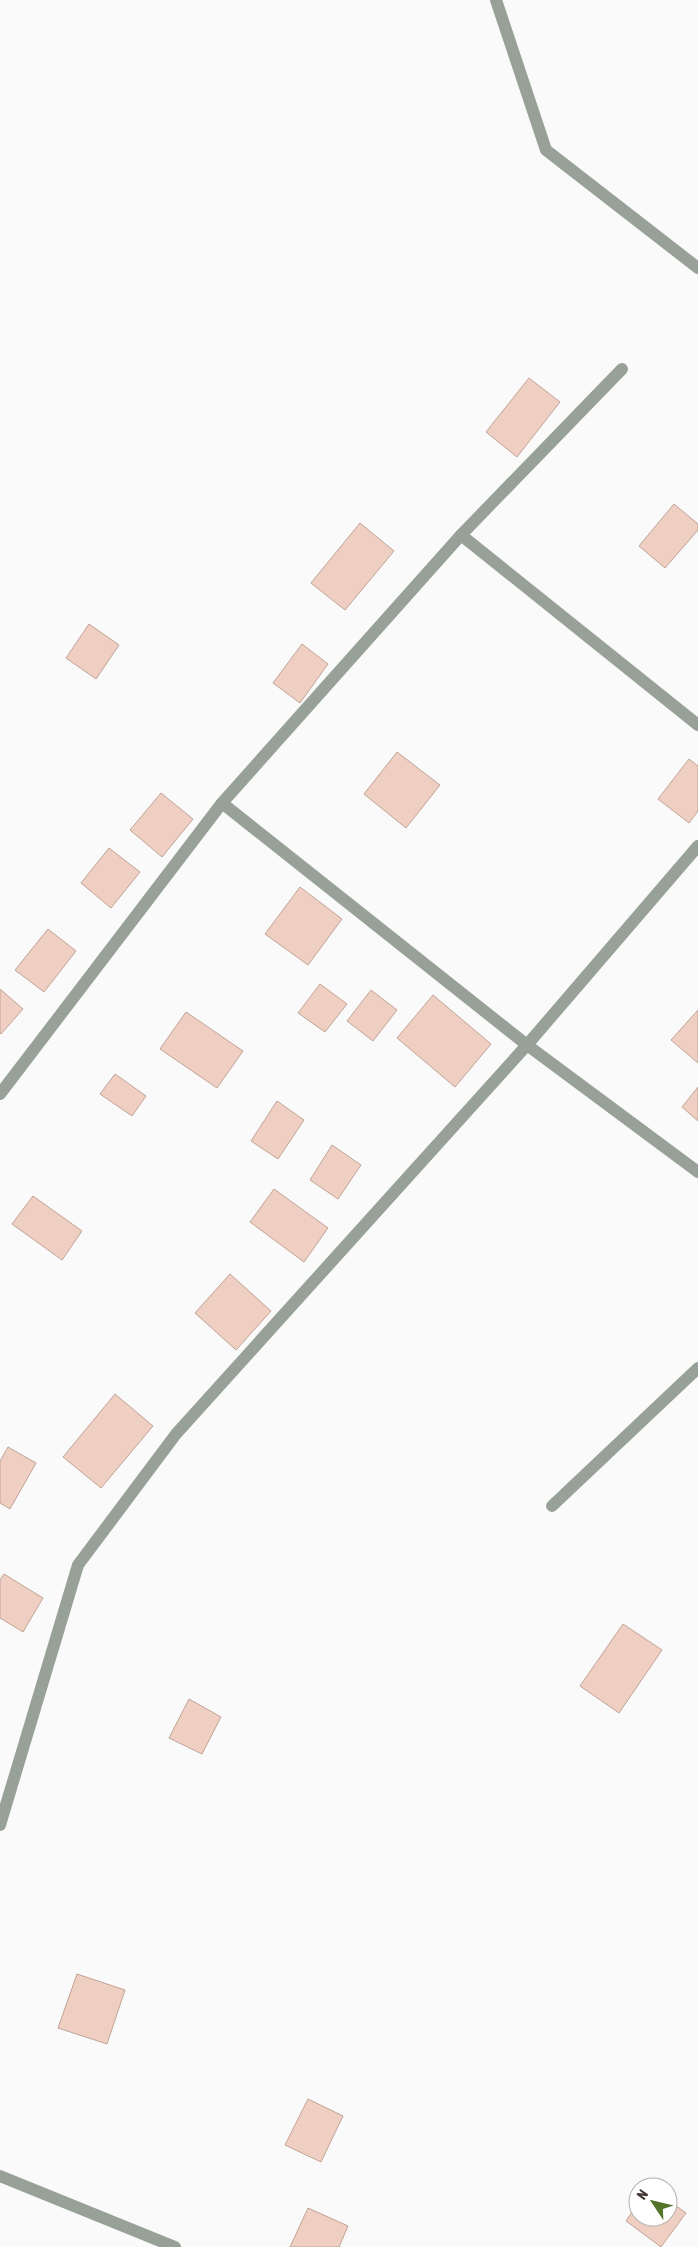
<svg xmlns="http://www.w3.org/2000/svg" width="698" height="2247" viewBox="0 0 698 2247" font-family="'Asap Condensed',sans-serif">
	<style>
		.building { fill: #efcfc2; stroke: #c1a397 }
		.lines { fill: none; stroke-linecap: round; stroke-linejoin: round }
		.minor { stroke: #97a197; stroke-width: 12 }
	</style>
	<rect width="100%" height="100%" fill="#fafafa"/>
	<!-- building -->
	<g class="building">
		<path d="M529 378 560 402 517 457 486 432Z"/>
		<path d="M674 504 698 524V530L665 568 639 546Z"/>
		<path d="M360 523 394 551 345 610 311 583Z"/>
		<path d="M89 624 119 645 96 679 66 658Z"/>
		<path d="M302 644 328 664 300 703 273 683Z"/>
		<path d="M397 752 440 785 406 828 364 794Z"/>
		<path d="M689 759 698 766V811L689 823 658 799Z"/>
		<path d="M161 793 193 819 162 857 130 830Z"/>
		<path d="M109 848 140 872 111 908 81 883Z"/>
		<path d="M300 887 342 919 308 965 265 934Z"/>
		<path d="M48 929 76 951 44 992 15 970Z"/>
		<path d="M320 984 347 1004 325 1032 298 1013Z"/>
		<path d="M0 989 23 1009 1 1034 0 1033Z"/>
		<path d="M371 990 397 1010 373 1041 347 1021Z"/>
		<path d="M433 995 491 1044 455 1087 397 1038Z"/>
		<path d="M698 1010V1063L671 1040Z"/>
		<path d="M186 1012 243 1051 217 1088 160 1049Z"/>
		<path d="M115 1074 146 1096 132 1116 100 1094Z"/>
		<path d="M698 1087V1121L682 1107Z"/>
		<path d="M277 1101 304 1120 278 1159 251 1141Z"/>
		<path d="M332 1145 361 1165 338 1199 310 1180Z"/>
		<path d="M274 1189 328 1228 304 1262 250 1222Z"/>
		<path d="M33 1196 82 1231 62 1260 12 1224Z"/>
		<path d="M230 1274 271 1311 236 1350 195 1313Z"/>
		<path d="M115 1394 153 1426 101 1488 63 1457Z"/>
		<path d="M8 1447 36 1463 10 1509 0 1503V1461Z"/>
		<path d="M4 1574 43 1598 23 1632 0 1618V1580Z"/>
		<path d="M623 1624 662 1650 619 1713 580 1686Z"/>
		<path d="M189 1699 221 1717 202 1754 169 1738Z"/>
		<path d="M77 1974 125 1990 107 2044 58 2028Z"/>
		<path d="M308 2099 343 2116 321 2162 285 2145Z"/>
		<path d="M668 2200 686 2213 661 2247 626 2221 638 2203V2217H668Z"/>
		<path d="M308 2208 348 2226 339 2247H290Z"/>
	</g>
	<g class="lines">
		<!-- minor -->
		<g class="minor">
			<path d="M496 0 546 150 698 268"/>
			<path d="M461 535 698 725"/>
			<path d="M222 803 527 1045 698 1172"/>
			<path d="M0 1094 222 803 461 535 622 369"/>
			<path d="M552 1506 698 1368"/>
			<path d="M0 1825 78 1565 176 1434 527 1045 698 846"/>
			<path d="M0 2176 175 2247"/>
		</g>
	</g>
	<!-- north arrow -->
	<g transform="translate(653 2202) rotate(305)"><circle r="24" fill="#ffffff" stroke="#b4afad"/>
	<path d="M0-4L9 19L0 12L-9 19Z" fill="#54742a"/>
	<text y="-8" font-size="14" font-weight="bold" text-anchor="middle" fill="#433631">N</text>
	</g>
</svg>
